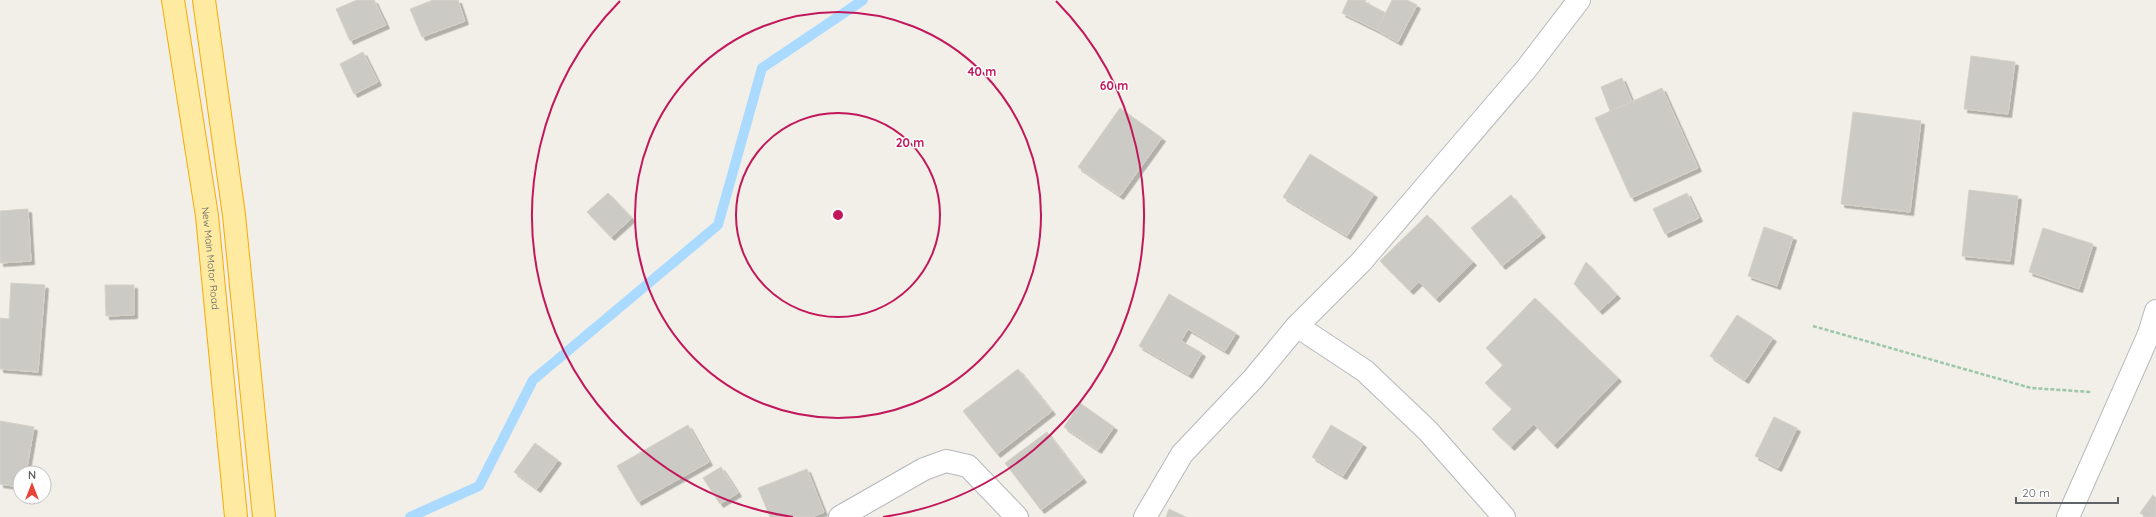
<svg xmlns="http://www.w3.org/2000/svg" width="2156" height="517" viewBox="0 0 2156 517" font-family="Quicksand,sans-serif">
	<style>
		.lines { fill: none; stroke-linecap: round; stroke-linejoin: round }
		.stream { stroke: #aadaff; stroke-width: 10 }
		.building { fill: #cccac5; stroke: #d6d1c6; filter: url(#shadow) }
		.minor-casing { stroke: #b5b8bc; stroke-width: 24 }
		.trunk-casing { stroke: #f9ab00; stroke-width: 24 }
		.path { stroke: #9cc7a9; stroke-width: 2.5; stroke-dasharray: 4 2; stroke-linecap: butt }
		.minor { stroke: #fff; stroke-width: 22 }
		.trunk { stroke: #feeaa1; stroke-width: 22 }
		.ring { fill: none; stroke: #c2185b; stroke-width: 2 }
		.labels { text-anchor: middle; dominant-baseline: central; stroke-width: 3; stroke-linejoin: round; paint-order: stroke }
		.street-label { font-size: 10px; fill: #5f6368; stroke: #fff }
		.centre { fill: #c2185b; stroke: #fff; stroke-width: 2 }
		.ring-label { font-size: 12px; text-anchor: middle; font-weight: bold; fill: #c2185b; stroke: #fff; stroke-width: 3; stroke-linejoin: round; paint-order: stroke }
	</style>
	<defs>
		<filter id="shadow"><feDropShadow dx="3.5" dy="3.5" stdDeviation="0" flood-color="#0004"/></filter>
	</defs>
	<rect width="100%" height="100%" fill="#f1efe8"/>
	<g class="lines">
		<!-- stream -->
		<path class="stream" d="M410 517 479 486 533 380 718 225 762 68 863 0"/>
	</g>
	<!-- building -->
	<g class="building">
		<path d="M357 0H374L386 25 350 41 336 9Z"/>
		<path d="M433 0H458L465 21 422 37 410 9Z"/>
		<path d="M1348 0H1366L1365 2 1386 13 1377 30 1342 13Z"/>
		<path d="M1392 0H1407L1417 5 1398 42 1377 30Z"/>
		<path d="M363 52 378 82 354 94 340 64Z"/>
		<path d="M1971 56 2015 62 2008 114 1964 109Z"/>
		<path d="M1622 78 1632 102 1610 111 1601 87Z"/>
		<path d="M1662 88 1698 168 1631 198 1595 118Z"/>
		<path d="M1120 108 1162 138 1120 196 1078 167Z"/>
		<path d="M1853 112 1921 121 1910 212 1841 204Z"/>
		<path d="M1310 154 1374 194 1347 236 1283 197Z"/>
		<path d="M1969 190 2018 196 2010 261 1962 256Z"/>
		<path d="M608 193 632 218 611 237 587 212Z"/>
		<path d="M1687 193 1699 218 1665 234 1653 209Z"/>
		<path d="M1511 195 1542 234 1502 266 1471 228Z"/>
		<path d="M28 209 31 261 0 263V211Z"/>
		<path d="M1427 215 1473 262 1436 299 1419 282 1410 291 1380 261Z"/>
		<path d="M1764 227 1793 237 1777 286 1748 276Z"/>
		<path d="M2043 228 2093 244 2079 289 2029 272Z"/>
		<path d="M1586 262 1617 295 1599 311 1574 284Z"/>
		<path d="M11 283 45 285 38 372 0 369V318L9 319Z"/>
		<path d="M105 285H134V315L106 316Z"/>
		<path d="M1169 294 1236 333 1225 351 1188 329 1181 341 1202 353 1189 375 1139 346Z"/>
		<path d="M1535 298 1618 378 1554 445 1534 424 1511 447 1492 429 1512 409 1485 383 1503 365 1486 348Z"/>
		<path d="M1737 315 1773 338 1745 380 1710 356Z"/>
		<path d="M1018 369 1052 411 997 454 963 411Z"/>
		<path d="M1080 403 1114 427 1098 450 1064 427Z"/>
		<path d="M1774 417 1797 428 1778 468 1755 456Z"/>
		<path d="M0 421 34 427 26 473H20V487L0 484Z"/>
		<path d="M688 425 709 462 638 502 617 466Z"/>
		<path d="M1331 425 1363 444 1343 476 1312 457Z"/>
		<path d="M1047 432 1083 479 1041 510 1005 463Z"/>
		<path d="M535 443 558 460 537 489 514 472Z"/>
		<path d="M721 467 738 493 720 504 703 478Z"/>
		<path d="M807 469 824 512 812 517H770L758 488Z"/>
		<path d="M2153 495 2156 498V517H2146L2140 513Z"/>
		<path d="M1169 509 1186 517H1166Z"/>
	</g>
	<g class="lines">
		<defs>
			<g id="minor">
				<path d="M1297 326 1365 371 1428 431 1504 517"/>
				<path d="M840 517 924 469 946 461 968 466 1017 517"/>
				<path d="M1145 517 1182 454 1253 379 1297 326 1361 262 1527 68 1579 0"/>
				<path d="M2068 517 2149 334 2156 311"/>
			</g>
			<g id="trunk">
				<path id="s1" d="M173 0 207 216 236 517"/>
				<path d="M204 0 234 215 264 517"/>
			</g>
		</defs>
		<!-- minor casing -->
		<use href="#minor" class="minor-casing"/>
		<!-- trunk casing -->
		<use href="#trunk" class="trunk-casing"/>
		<!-- path -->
		<path class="path" d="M1813 326 2031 388 2091 392"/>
		<!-- minor -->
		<use href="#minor" class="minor"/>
		<!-- trunk -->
		<use href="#trunk" class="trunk"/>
	</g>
	<!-- distance rings -->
	<g class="ring">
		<circle cx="838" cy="215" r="102"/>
		<circle cx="838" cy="215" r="203"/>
		<path d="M793 517A305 305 0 0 1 620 1M1056 1A305 305 0 0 1 883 517"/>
	</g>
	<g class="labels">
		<!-- street labels -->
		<g class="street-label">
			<text stroke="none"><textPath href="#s1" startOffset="261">New Main Motor Road</textPath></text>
		</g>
	</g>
	<circle cx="838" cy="215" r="6" class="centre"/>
	<g class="ring-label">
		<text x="982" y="76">40 m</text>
		<text x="1114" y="90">60 m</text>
		<text x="910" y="147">20 m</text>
	</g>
	<!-- north arrow -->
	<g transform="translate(32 485)"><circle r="19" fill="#ffffff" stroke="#bfc1c3"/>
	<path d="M0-3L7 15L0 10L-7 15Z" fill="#ea4335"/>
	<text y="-6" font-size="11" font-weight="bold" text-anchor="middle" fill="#5f6368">N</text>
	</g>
	<!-- scale -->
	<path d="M2016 497v6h102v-6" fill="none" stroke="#5f6368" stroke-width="2"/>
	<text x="2022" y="497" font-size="12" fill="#5f6368" stroke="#ffffff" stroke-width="3" paint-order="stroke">20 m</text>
</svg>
